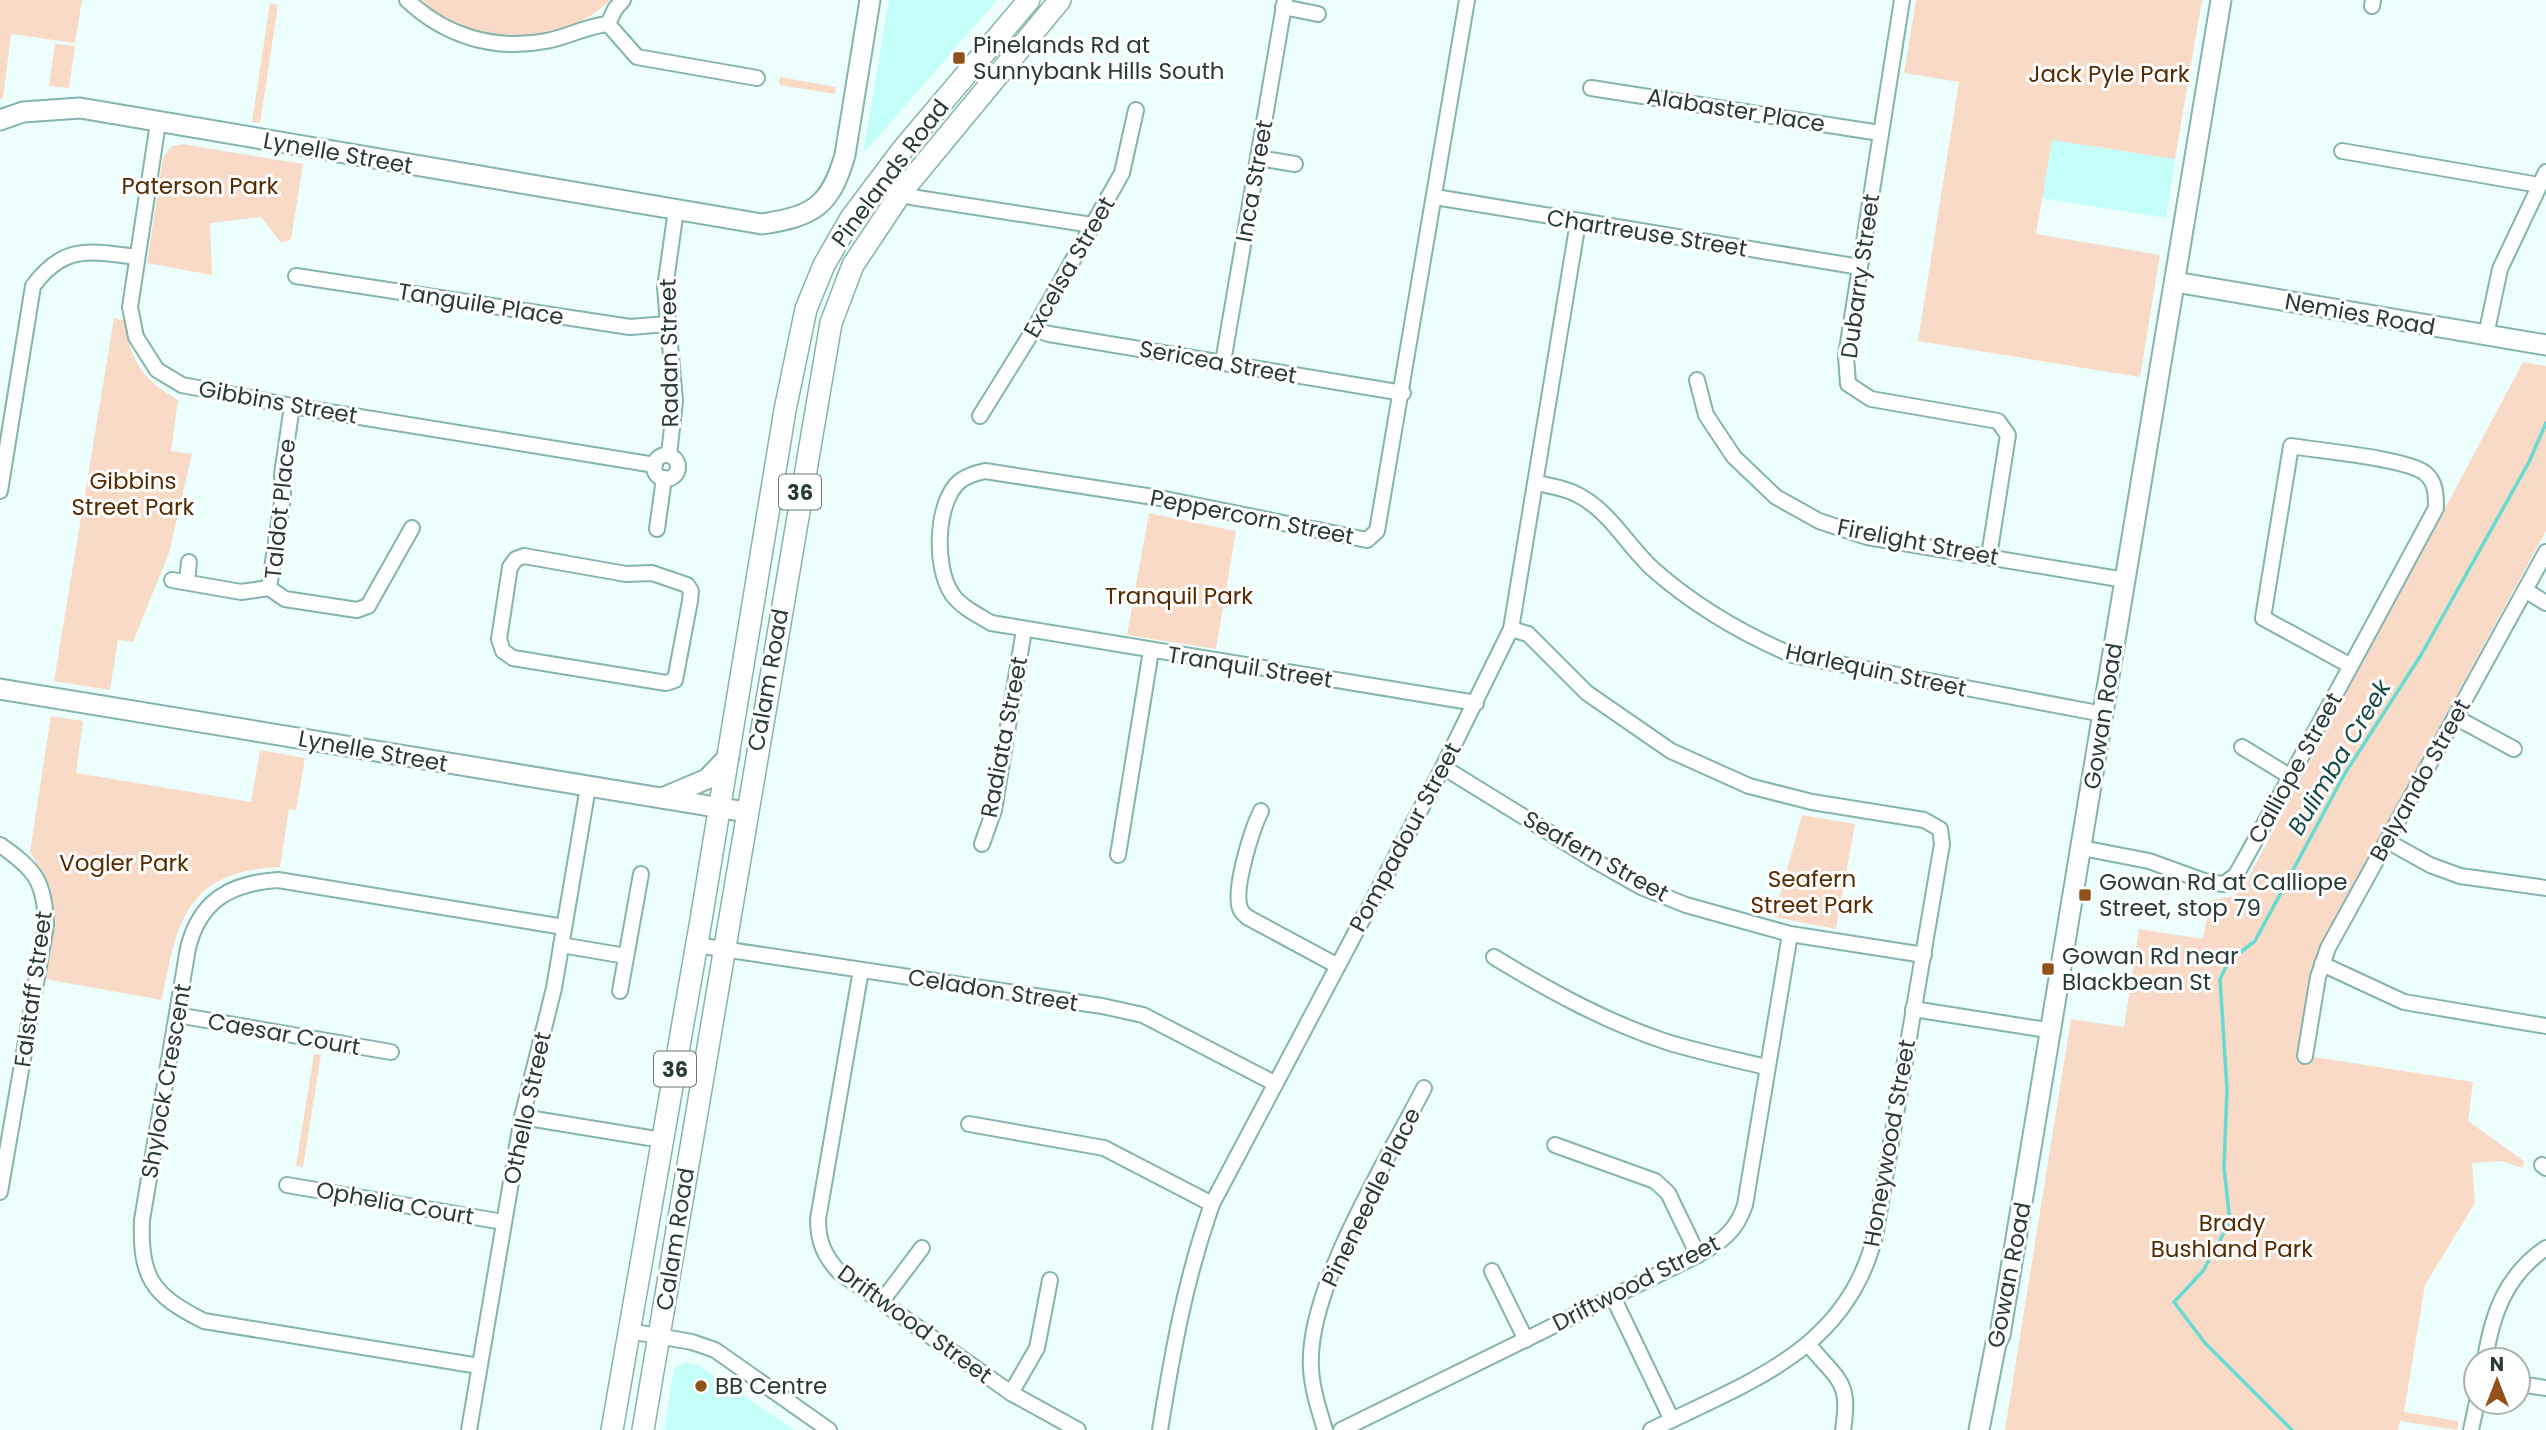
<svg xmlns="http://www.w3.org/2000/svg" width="2546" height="1430" viewBox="0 0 2546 1430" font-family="Poppins,sans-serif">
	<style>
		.built { fill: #c4fef8 }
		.green { fill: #f8dac6 }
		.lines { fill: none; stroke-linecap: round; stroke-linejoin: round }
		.stream { stroke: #65dbd1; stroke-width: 3.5 }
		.street-casing { stroke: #85b3ae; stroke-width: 18 }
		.secondary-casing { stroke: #85b3ae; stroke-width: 23 }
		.primary-casing { stroke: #85b3ae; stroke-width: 24 }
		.street { stroke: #fff; stroke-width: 14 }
		.secondary { stroke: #fff; stroke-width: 19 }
		.primary { stroke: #fff; stroke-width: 21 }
		.poi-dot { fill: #91511a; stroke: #fff; stroke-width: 2.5 }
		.labels { text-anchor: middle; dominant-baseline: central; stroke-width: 6; stroke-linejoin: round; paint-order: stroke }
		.shield { fill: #fff; stroke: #687674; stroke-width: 2 }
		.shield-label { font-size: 21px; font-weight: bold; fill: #283b39 }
		.poi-label { font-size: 23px; fill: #283b39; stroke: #fff; text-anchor: start }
		.park-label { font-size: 23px; fill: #572a00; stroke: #fff }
		.street-label { font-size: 23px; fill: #283b39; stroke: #fff }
		.water-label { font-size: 24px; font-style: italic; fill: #144a45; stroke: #fff }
	</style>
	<rect width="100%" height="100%" fill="#ecfffd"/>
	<!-- built -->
	<g class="built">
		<path d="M889 0H997L863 154Z"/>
		<path d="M2052 140 2175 159 2166 218 2042 198Z"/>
		<path d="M685 1362 698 1365 795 1430H664L674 1369Z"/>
	</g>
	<!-- green -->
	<g class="green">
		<path d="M0 0H82L75 43 11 34 3 98 0 99Z"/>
		<path d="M421 0H610C575 37 503 47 456 26 444 21 432 8 421 0Z"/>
		<path d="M1916 0H2202L2175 159 2052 140 2036 234 2160 255 2140 377 1918 341 1959 82 1904 73Z"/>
		<path d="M270 3 278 5 260 123 252 122Z"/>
		<path d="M55 44 75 46 69 88 49 86Z"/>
		<path d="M780 77 836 87 835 94 779 85Z"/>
		<path d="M182 144 303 164 291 239 281 243 261 217 210 223 212 275 147 263 163 157 172 146Z"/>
		<path d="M114 318 124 320C131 362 142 379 178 400L171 451 192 454 169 553 133 642 118 640 110 690 54 681Z"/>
		<path d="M2523 362 2546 366V531L2324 939 2315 968 2302 1055 2473 1082 2468 1121 2524 1161 2523 1168 2501 1161 2472 1163 2475 1203 2425 1285 2404 1412 2459 1421 2457 1430 2400 1421 2398 1430H2005L2071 1019 2124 1027 2139 929 2203 939 2210 900 2235 896 2246 882Z"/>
		<path d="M1149 513 1236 531 1216 649 1127 635Z"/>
		<path d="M51 716 83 721 76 773 251 802 260 750 305 758 296 810 289 809 280 867C187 871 177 920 162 1000L45 979C54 932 59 893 30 852Z"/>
		<path d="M1802 815 1855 824 1836 929 1774 917Z"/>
		<path d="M314 1054 321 1055 303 1167 296 1166Z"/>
	</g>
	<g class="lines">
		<!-- stream -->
		<path class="stream" d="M2292 1430 2205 1343 2174 1302 2203 1271 2230 1222 2224 1167 2227 1089 2220 979 2229 961 2255 941 2344 775 2421 655 2529 462 2546 423"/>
		<defs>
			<g id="street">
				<path d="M407 0C445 36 494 51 546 41 568 37 586 26 608 24L615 9 623 0"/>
				<path d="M1467 0 1377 531 1367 540 1160 498 985 471C976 473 968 475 960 481 935 502 934 568 952 594 961 607 978 615 991 623L1476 703"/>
				<path d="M1902 0 1846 356 1848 384 1871 399 1998 421 2008 435 1989 556"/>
				<path d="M2372 6 2373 0"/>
				<path d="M1283 7 1318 14"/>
				<path d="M608 24 637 57 757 78"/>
				<path d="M1591 88 1880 133"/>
				<path d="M158 123 130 307 136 337 157 370 182 385 292 406 655 465"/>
				<path d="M2342 151 2539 185"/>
				<path d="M1258 158 1295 164"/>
				<path d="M877 184 903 190 911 197 1092 225"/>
				<path d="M1435 197 1860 267"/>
				<path d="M296 276 630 327 667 324"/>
				<path d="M1034 329 1049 334 1403 393"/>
				<path d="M2486 335 2500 269 2546 172"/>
				<path d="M1223 362 1285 0"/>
				<path d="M1697 380 1706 415 1734 457 1776 497 1819 521 1867 537 2125 580"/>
				<path d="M292 406 282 474 283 496 269 588 285 599 357 610 368 606 412 528"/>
				<path d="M980 416 1034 329 1122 173 1136 110"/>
				<path d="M669 455 675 401 665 288 676 210"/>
				<circle cx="666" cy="467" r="12"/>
				<path d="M1537 483C1550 486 1566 488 1578 495 1611 512 1628 547 1654 570 1696 607 1741 633 1792 655L2103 714"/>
				<path d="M0 491 33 286C64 244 90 251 137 257"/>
				<path d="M657 529 664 478"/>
				<path d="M524 556 626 574 652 573 687 585 691 591 690 601 675 680 666 683 513 658 503 651 499 639 510 567 516 559Z"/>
				<path d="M172 580 241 592 269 588"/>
				<path d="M187 582 189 562"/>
				<path d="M2525 590 2546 603"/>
				<path d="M1511 629 1528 634 1587 693 1671 751 1749 786 1812 802 1924 820 1940 829 1942 844 1876 1231C1850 1350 1748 1382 1651 1430"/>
				<path d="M2455 717 2514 749"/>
				<path d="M2242 747 2291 777"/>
				<path d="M1443 767 1597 862 1641 887 1686 905 1790 934 1924 955"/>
				<path d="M1261 811C1252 829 1233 889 1240 908 1241 912 1244 914 1247 917L1336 965"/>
				<path d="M2387 841 2430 865 2460 876 2546 888"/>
				<path d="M982 844 994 810 1024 630"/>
				<path d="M0 845C35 869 45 882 46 925L0 1192"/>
				<path d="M2082 848 2149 861 2207 882 2224 884 2236 875C2304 753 2370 631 2436 508 2436 495 2436 482 2425 473 2405 458 2320 451 2291 446L2263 618 2351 666"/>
				<path d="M1118 855 1151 651"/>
				<path d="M561 945 626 956"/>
				<path d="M696 945 1102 1006 1143 1015 1274 1083"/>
				<path d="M1494 957C1548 990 1606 1022 1667 1042 1699 1052 1733 1059 1766 1067"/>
				<path d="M2322 964 2404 1002 2546 1026"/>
				<path d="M861 970 818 1219C818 1242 824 1255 839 1272L1011 1393 1078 1430"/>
				<path d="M620 991 641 874"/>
				<path d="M1913 1009 2053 1031"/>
				<path d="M177 1015 391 1052"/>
				<path d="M2305 1056 2318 977 2328 948 2546 552"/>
				<path d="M522 1117 662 1140"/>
				<path d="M969 1124 1104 1148 1212 1204"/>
				<path d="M1555 1145 1655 1181 1668 1193 1698 1255"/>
				<path d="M2542 1165 2546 1168"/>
				<path d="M287 1185 503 1222"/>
				<path d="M1492 1271 1526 1340"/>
				<path d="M1613 1297 1672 1420"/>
				<path d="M882 1301 922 1248"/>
				<path d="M629 1331 692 1342 715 1350 829 1430"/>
				<path d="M1809 1345C1838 1381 1851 1380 1843 1430"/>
				<path d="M2485 1360C2492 1314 2506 1275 2546 1248"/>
				<path d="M479 1366 204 1321C152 1295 140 1278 142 1220L188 948C200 900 231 883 278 880L564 927"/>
				<path d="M2518 1384 2546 1388"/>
				<path d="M1011 1393 1037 1348 1050 1280"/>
				<path d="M469 1430 522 1117 554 988 588 787"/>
				<path d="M1160 1430C1173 1349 1185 1281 1212 1204L1443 767 1511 629 1578 222"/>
				<path d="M1325 1430C1319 1410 1312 1389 1311 1368 1306 1289 1388 1159 1424 1088"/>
				<path d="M1341 1430 1698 1255C1722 1241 1736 1232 1745 1205L1790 934"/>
				<path d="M2471 1430 2477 1402"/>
			</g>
			<g id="secondary">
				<path d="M0 120 23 112 80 108 762 224C813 216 830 207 845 155L870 0"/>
				<path d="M2175 282 2546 345"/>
				<path d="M0 689 746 812"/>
				<path d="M662 798 707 779 729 756"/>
				<path d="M1979 1430 1996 1343 2000 1335 2221 0"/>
			</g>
			<g id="primary">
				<path d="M612 1430 701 920 785 410 806 309 824 265 851 218 903 149 1029 0"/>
				<path d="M643 1430 831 323 853 265 903 190 1060 0"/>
			</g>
		</defs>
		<!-- street casing -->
		<use href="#street" class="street-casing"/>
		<!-- secondary casing -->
		<use href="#secondary" class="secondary-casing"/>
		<!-- primary casing -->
		<use href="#primary" class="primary-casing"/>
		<!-- street -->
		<use href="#street" class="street"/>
		<!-- secondary -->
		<use href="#secondary" class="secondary"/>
		<!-- primary -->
		<use href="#primary" class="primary"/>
	</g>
	<!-- markers -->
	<g class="poi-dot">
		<rect x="952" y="51" width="14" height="14" rx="3.5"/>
		<rect x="2078" y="888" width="14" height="14" rx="3.5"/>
		<rect x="2041" y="962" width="14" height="14" rx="3.5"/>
		<circle cx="701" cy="1386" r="7"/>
	</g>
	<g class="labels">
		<!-- shield labels -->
		<g class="shield">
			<rect x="779" y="474.5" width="42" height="35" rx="5"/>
			<rect x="654" y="1051.5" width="42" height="35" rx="5"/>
		</g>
		<g class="shield-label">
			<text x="800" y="492">36</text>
			<text x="675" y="1069">36</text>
		</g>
		<!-- poi labels -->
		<g class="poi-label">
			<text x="973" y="45">Pinelands Rd at<tspan x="973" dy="26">Sunnybank Hills South</tspan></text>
			<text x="2099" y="882">Gowan Rd at Calliope<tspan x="2099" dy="26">Street, stop 79</tspan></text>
			<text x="2062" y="956">Gowan Rd near<tspan x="2062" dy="26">Blackbean St</tspan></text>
			<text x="715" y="1386">BB Centre</text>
		</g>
		<!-- park labels -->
		<g class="park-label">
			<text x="2109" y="74">Jack Pyle Park</text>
			<text x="200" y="186">Paterson Park</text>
			<text x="133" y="481">Gibbins<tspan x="133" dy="26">Street Park</tspan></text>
			<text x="1179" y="596">Tranquil Park</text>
			<text x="124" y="863">Vogler Park</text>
			<text x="1812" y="879">Seafern<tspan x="1812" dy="26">Street Park</tspan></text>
			<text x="2232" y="1223">Brady<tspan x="2232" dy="26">Bushland Park</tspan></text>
		</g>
		<!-- street labels -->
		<g class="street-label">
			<text transform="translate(1736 110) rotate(9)">Alabaster Place</text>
			<text transform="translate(338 153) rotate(10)">Lynelle Street</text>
			<text transform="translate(890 173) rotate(-53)">Pinelands Road</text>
			<text transform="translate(1254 181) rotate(-80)">Inca Street</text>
			<text transform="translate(1647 233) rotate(9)">Chartreuse Street</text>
			<text transform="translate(1069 267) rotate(-60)">Excelsa Street</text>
			<text transform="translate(1860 276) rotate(-82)">Dubarry Street</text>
			<text transform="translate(481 304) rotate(9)">Tanguile Place</text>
			<text transform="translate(2360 314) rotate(10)">Nemies Road</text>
			<text transform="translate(669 353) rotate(-91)">Radan Street</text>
			<text transform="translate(1218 362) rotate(10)">Sericea Street</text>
			<text transform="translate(278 402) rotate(10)">Gibbins Street</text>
			<text transform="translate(280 509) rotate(-84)">Taldot Place</text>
			<text transform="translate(1252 517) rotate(11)">Peppercorn Street</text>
			<text transform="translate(1918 542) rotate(11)">Firelight Street</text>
			<text transform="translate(1250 667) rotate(9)">Tranquil Street</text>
			<text transform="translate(1876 670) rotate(12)">Harlequin Street</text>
			<text transform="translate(768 680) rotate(-80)">Calam Road</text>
			<text transform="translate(2103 716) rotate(-81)">Gowan Road</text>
			<text transform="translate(1004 737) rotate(-79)">Radiata Street</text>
			<text transform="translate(373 751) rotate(10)">Lynelle Street</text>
			<text transform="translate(2295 768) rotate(-61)">Calliope Street</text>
			<text transform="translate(2420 780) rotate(-61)">Belyando Street</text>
			<text transform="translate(1405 837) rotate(-62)">Pompadour Street</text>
			<text transform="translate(1596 856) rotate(29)">Seafern Street</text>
			<text transform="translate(33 989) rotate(-82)">Falstaff Street</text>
			<text transform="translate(993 990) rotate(9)">Celadon Street</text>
			<text transform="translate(284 1034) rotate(10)">Caesar Court</text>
			<text transform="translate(166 1081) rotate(-80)">Shylock Crescent</text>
			<text transform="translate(527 1108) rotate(-78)">Othello Street</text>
			<text transform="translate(1889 1143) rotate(-80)">Honeywood Street</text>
			<text transform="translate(1371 1197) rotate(-64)">Pineneedle Place</text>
			<text transform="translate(395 1203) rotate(10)">Ophelia Court</text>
			<text transform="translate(675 1239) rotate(-81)">Calam Road</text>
			<text transform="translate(2009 1275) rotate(-79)">Gowan Road</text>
			<text transform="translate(1636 1283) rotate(-27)">Driftwood Street</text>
			<text transform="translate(915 1324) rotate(36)">Driftwood Street</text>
		</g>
		<!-- water labels -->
		<g class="water-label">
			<text transform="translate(2339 757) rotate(-59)">Bulimba Creek</text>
		</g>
	</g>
	<!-- north arrow -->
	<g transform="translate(2497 1381)"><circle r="33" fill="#ffffff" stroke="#a9b1b0" stroke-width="2"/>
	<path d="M0-5L12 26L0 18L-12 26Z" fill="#91511a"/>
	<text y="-10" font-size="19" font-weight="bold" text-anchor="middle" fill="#283b39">N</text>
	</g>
</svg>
